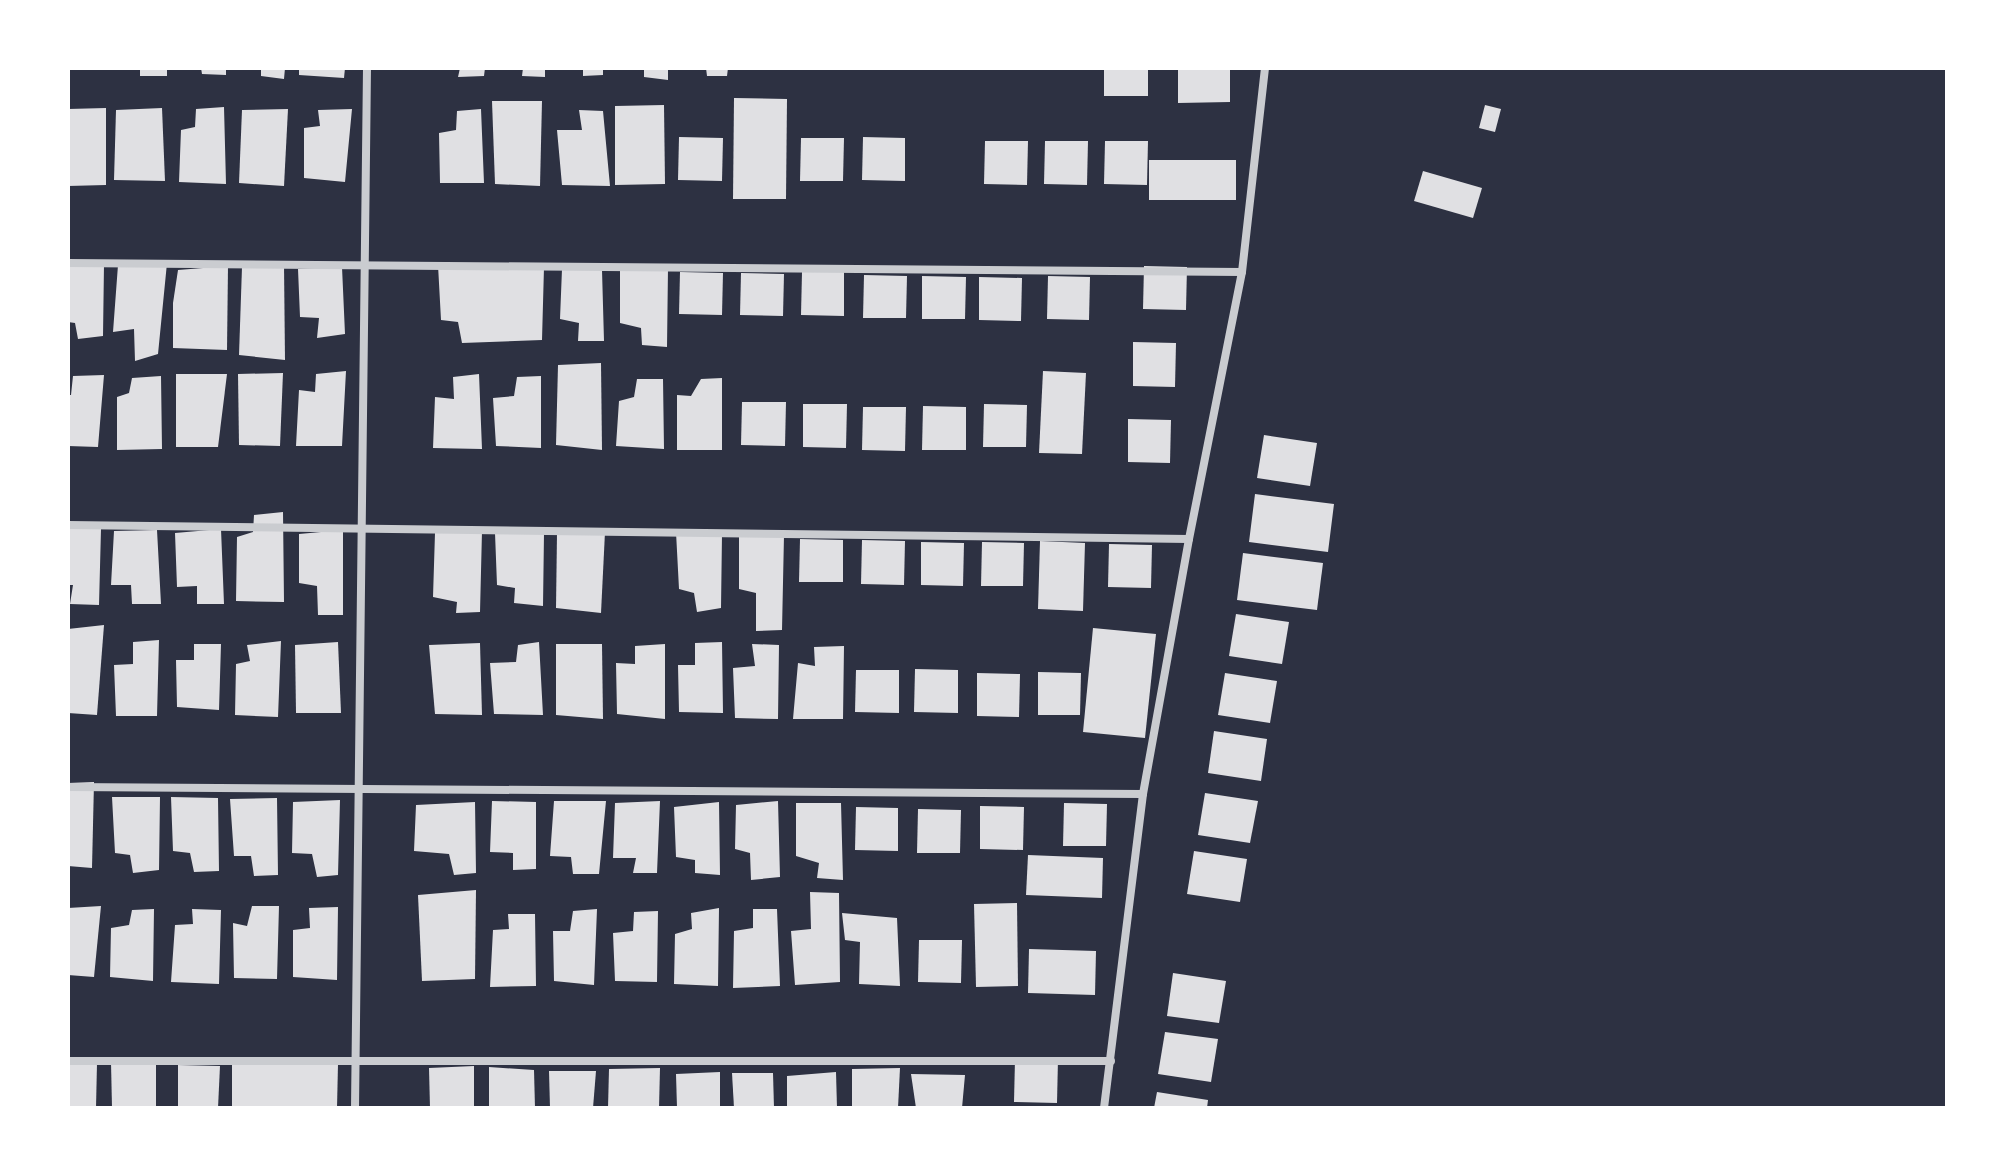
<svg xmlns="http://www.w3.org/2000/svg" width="2015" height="1176" viewBox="0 0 2015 1176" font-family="'Roboto Condensed',sans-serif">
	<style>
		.building { fill: #e0e0e3 }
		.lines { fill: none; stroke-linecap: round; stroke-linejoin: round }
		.minor { stroke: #caccd0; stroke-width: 8 }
	</style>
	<rect width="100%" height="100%" fill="#2d3142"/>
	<!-- building -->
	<g class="building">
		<rect x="140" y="68" width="27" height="8"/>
		<path d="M201 68H226V75L202 74Z"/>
		<path d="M261 68H285L284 79 261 76Z"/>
		<path d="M299 68H345L344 78 299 75Z"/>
		<path d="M460 68H485L484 76 458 77Z"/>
		<path d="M523 68H545V77L522 76Z"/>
		<path d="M583 68H603V75L583 76Z"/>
		<path d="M644 68H668V80L644 77Z"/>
		<path d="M706 68H728L727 76H707Z"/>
		<rect x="1104" y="68" width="44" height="28"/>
		<path d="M1178 68H1230V102L1178 103Z"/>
		<path d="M734 98 787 99 786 199H733Z"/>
		<path d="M492 101H542L540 186 495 184Z"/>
		<path d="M664 105 665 184 615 185V106Z"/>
		<path d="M1485 105 1501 109 1495 132 1479 128Z"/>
		<path d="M224 107 226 184 179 182 181 130 195 127 196 109Z"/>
		<path d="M106 108V185L68 186V109Z"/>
		<path d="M162 108 165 181 114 180 116 110Z"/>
		<path d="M288 109 284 186 239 183 242 110Z"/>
		<path d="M352 109 345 182 304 178V128L320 126 318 110Z"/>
		<path d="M481 109 484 183H440L439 133 456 130 457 111Z"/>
		<path d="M579 110 603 111 610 186 562 185 557 130H582Z"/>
		<path d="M679 137 723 138 722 181 678 180Z"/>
		<path d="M863 137 905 138V181L862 180Z"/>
		<path d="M801 138H844L843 181H800Z"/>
		<path d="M985 141H1028L1027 185 984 184Z"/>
		<path d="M1045 141H1088L1087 185 1044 184Z"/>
		<path d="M1105 141H1148L1147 185 1104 184Z"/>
		<rect x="1149" y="160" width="87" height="40"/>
		<path d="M1423 171 1482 188 1473 218 1414 201Z"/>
		<path d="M167 263 158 354 135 361 134 329 113 332 118 265Z"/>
		<path d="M104 264 103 336 78 339 75 323 68 322V265Z"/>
		<path d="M284 265 285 360 239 355 242 267Z"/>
		<path d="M438 265 544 267 542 340 462 343 458 322 441 320Z"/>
		<path d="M228 266 227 350 173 348V303L178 270Z"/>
		<path d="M1144 266 1187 267 1186 310 1143 309Z"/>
		<path d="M342 267 345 334 317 338 319 318 300 317 298 269Z"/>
		<path d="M620 268H668L667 347 642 345 641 328 620 323Z"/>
		<path d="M562 269 602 270 604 341H578L579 323 560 319Z"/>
		<path d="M680 272 723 273 722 315 679 314Z"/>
		<path d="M802 272H844V316L801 315Z"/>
		<path d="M741 273 784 274 783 316 740 315Z"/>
		<path d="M864 275 907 276 906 318H863Z"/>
		<path d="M922 276 966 277 965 319H922Z"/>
		<path d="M1048 276 1090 277 1089 320 1047 319Z"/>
		<path d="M979 277 1022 278 1021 321 979 320Z"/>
		<path d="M1133 342 1176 343 1175 387 1133 386Z"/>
		<path d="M601 363 602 450 556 445 558 365Z"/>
		<path d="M346 371 342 446H296L299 390 315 392 316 374Z"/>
		<path d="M1043 371 1086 373 1082 454 1039 453Z"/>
		<path d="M283 373 280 446 239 445 238 374Z"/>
		<path d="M176 374H227L218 447H176Z"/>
		<path d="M479 374 482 449 433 448 435 397 454 399 453 377Z"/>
		<path d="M104 375 98 447 68 446V395H71L73 376Z"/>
		<path d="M161 376 162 449 117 450V397L129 393 132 378Z"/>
		<path d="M541 376V448L496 446 493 398 514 396 517 377Z"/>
		<path d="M722 378V450H677V395L691 396 701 379Z"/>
		<path d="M637 379H663L664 449 616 446 619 401 634 397Z"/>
		<path d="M742 402H786L785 446 741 445Z"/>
		<path d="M803 404H847L846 448 803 447Z"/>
		<path d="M984 404 1027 405 1026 447H983Z"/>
		<path d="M923 406 966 407V450H922Z"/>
		<path d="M863 407H906L905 451 862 450Z"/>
		<path d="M1128 419 1171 420 1170 463 1128 462Z"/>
		<path d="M1264 435 1317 443 1310 486 1257 478Z"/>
		<path d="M1255 494 1334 504 1328 552 1249 542Z"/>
		<path d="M283 512 284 602 236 601 237 537 253 532 254 515Z"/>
		<path d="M68 529H101L99 605 70 604 73 585H68Z"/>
		<path d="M221 529 224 604H197V586L177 587 175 533Z"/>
		<path d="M157 530 161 604H132L131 585H111L114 531Z"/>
		<path d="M343 530V615H318L317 586 299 583V534Z"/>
		<path d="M482 531 480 612 456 613 457 602 433 597 435 533Z"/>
		<path d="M605 532 601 613 556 608 557 533Z"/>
		<path d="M676 532 722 534 721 608 697 612 694 593 679 589Z"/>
		<path d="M495 533H544L543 606 514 603 515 588 497 585Z"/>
		<path d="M784 535 782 630 756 631V593L739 589V536Z"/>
		<path d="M800 539 843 540V582H799Z"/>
		<path d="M862 540 905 541 904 585 861 584Z"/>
		<path d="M1040 541 1085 543 1083 611 1038 609Z"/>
		<path d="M921 542 964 543 963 586 921 585Z"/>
		<path d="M982 542 1024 543 1023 586H981Z"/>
		<path d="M1109 544 1152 545 1151 588 1108 587Z"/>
		<path d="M1243 553 1323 563 1317 610 1237 600Z"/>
		<path d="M1236 614 1289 622 1282 664 1229 656Z"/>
		<path d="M104 625 97 715 68 713V629Z"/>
		<path d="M1093 628 1156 634 1145 738 1083 732Z"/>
		<path d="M159 640 157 716H116L114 665 133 664V642Z"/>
		<path d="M281 641 278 717 235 715 236 664 250 661 247 645Z"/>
		<path d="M338 642 341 713H296L295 645Z"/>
		<path d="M539 642 543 715 494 714 490 663 516 662 518 645Z"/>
		<path d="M722 642 723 713 679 712 678 665H695V643Z"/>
		<path d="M480 643 482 715 435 714 429 645Z"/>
		<path d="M194 644H221L219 710 177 707 176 660H194Z"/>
		<path d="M556 644H602L603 719 556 715Z"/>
		<path d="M665 644V719L617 714 616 663 635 664V646Z"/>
		<path d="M752 644 779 645 778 719 735 718 733 668 755 666Z"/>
		<path d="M844 646 843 719H793L798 663 815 666 814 647Z"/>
		<path d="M915 669 958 670V713L914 712Z"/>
		<path d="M856 670H899V713L855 712Z"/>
		<path d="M1038 672 1081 673 1080 715H1038Z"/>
		<path d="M977 673 1020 674 1019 717 977 716Z"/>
		<path d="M1225 673 1277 681 1270 723 1218 715Z"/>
		<path d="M1214 731 1267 739 1261 781 1208 773Z"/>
		<path d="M94 782 92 868 68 866V783Z"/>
		<path d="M1205 793 1258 801 1250 843 1198 835Z"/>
		<path d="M112 797H160L159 870 133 873 130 855 115 853Z"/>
		<path d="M171 797 218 798 219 871 194 872 190 853 173 851Z"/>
		<path d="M277 798 278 875 254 876 251 856H234L230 799Z"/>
		<path d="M340 800 338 875 317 877 312 854 292 853 293 802Z"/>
		<path d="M492 801 536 802V869L513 870V853L490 852Z"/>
		<path d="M554 801H606L599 874H573L571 857 550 856Z"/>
		<path d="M660 801 657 873H633L636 858H613L615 803Z"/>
		<path d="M778 801 780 877 751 880 750 853 735 849 736 805Z"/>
		<path d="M475 802 476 873 454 875 449 854 414 851 416 805Z"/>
		<path d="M719 802 720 875 695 873V860L676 857 674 807Z"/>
		<path d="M796 803H841L843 880 817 878 819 863 796 856Z"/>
		<path d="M1064 803 1107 804 1106 846H1063Z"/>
		<path d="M980 806 1024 807 1023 850 980 849Z"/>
		<path d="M856 807 898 808V851L855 850Z"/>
		<path d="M918 809 961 810 960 853H917Z"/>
		<path d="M1194 851 1247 859 1240 902 1187 894Z"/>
		<path d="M1028 855 1103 858 1102 898 1026 895Z"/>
		<path d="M476 890 475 979 422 981 418 895Z"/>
		<path d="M810 892 839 893 840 982 795 985 791 931 811 929Z"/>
		<path d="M1017 903 1018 986 976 987 974 904Z"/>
		<path d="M101 906 94 977 68 975V908Z"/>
		<path d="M252 906H279L277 979 234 978 233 923 247 926Z"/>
		<path d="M338 907 337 980 293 977V930L310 928 309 908Z"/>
		<path d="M719 908 718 986 674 984 675 934 692 929 691 913Z"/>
		<path d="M154 909 153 981 110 977 111 928 129 925 132 910Z"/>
		<path d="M192 909 221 910 219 984 171 982 175 925 193 924Z"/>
		<path d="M597 909 594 985 554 981 553 931H570L573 911Z"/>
		<path d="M753 909H777L780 986 733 988 734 931 753 928Z"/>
		<path d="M658 911 657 982 615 981 613 933 633 931 634 912Z"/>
		<path d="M842 913 897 918 900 986 859 984 860 942 845 940Z"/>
		<path d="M508 914H535L536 986 490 987 493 930 509 929Z"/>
		<path d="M919 940H962L961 983 918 982Z"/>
		<path d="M1029 949 1096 951 1095 995 1028 993Z"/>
		<path d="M1173 973 1226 981 1219 1023 1167 1016Z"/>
		<path d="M1165 1032 1218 1039 1211 1082 1158 1074Z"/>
		<path d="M1015 1059H1058L1057 1103 1014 1102Z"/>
		<path d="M111 1062 156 1063V1108H112Z"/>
		<path d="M97 1063 96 1108H68V1064Z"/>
		<path d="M338 1064 337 1108H232V1065Z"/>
		<path d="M178 1065 220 1066 218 1108H178Z"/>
		<path d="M474 1066V1108H430L429 1068Z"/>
		<path d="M489 1067 534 1070 535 1108H489Z"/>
		<path d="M660 1068 659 1108H608L609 1069Z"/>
		<path d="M900 1068 898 1108H852V1069Z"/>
		<path d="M549 1071H596L593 1108H550Z"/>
		<path d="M720 1072V1108H677L676 1074Z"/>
		<path d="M836 1072 837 1108H787V1076Z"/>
		<path d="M732 1073H773L774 1108H734Z"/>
		<path d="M911 1074 965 1075 962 1108H916Z"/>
		<path d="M1157 1092 1208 1100 1207 1108H1154Z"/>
	</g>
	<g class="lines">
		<!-- minor -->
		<g class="minor">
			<path d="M68 263 1242 272"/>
			<path d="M68 525 1189 539"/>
			<path d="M68 787 1143 794"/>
			<path d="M68 1061H1111"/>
			<path d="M355 1108 367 68"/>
			<path d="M1104 1108 1143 794 1189 539 1242 272 1265 68"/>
		</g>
	</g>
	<!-- border -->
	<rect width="2015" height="1176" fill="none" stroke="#ffffff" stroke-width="140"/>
</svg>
